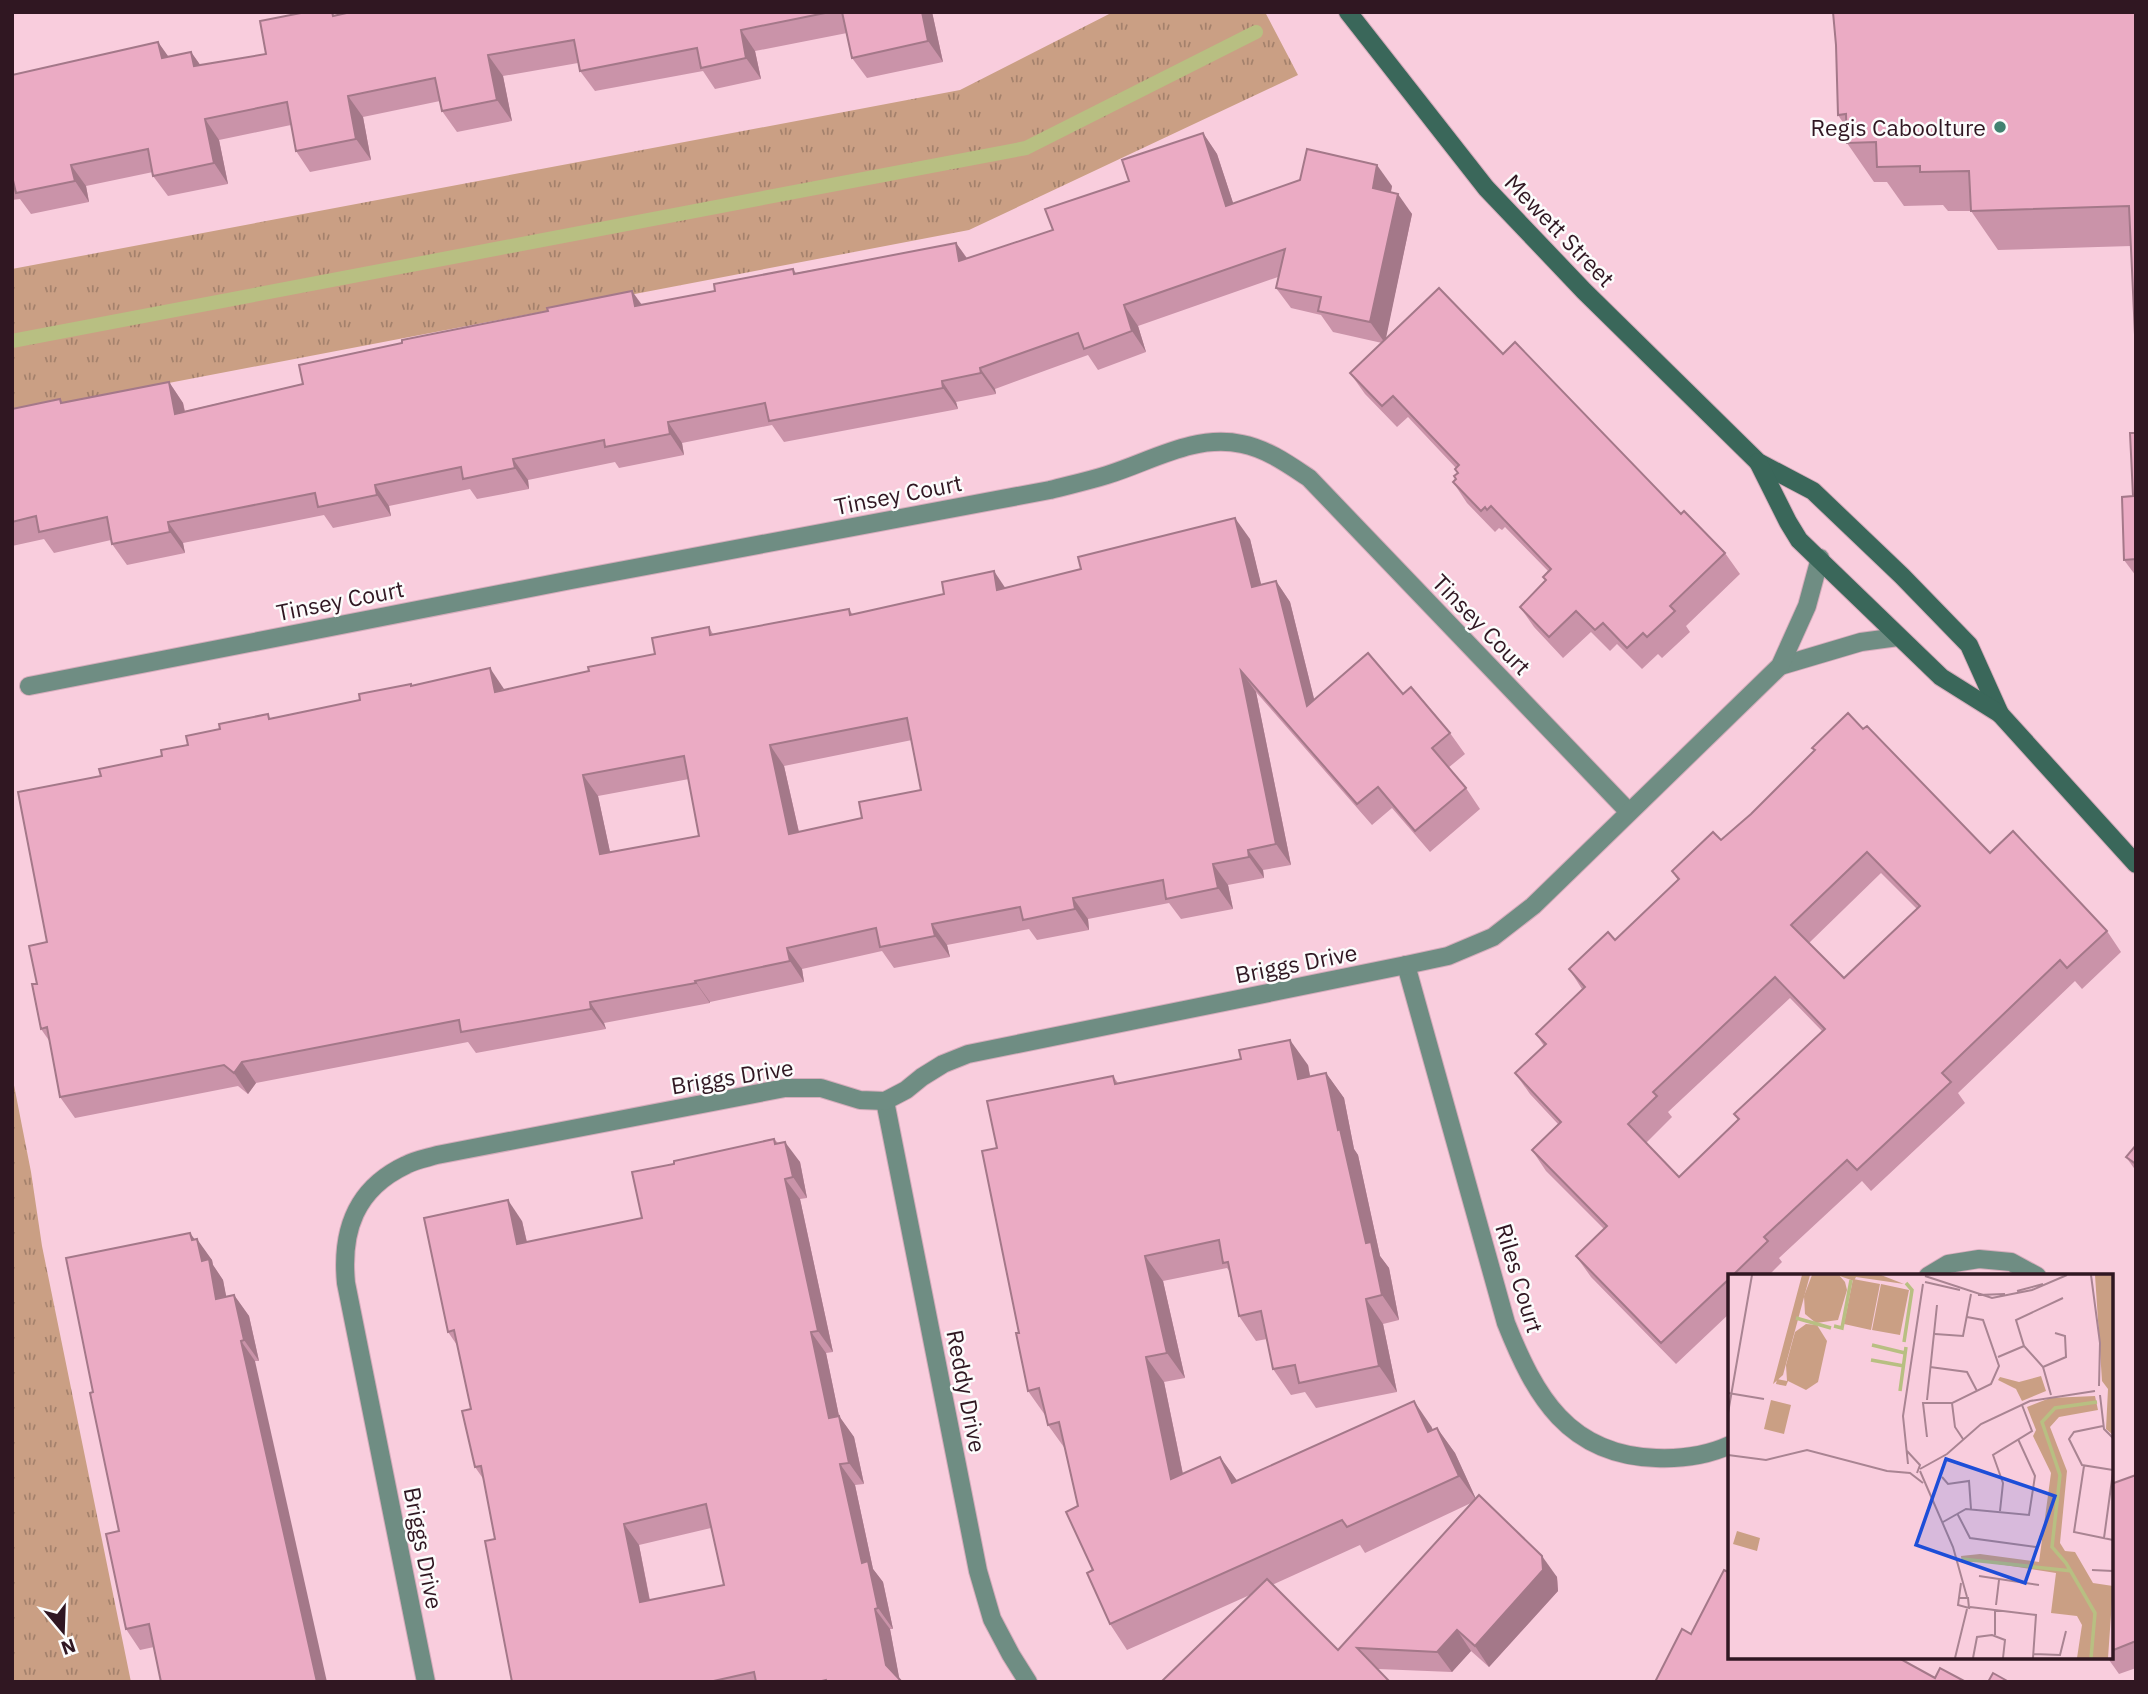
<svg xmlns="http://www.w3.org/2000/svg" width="2148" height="1694" viewBox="0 0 2148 1694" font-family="'IBM Plex Sans',sans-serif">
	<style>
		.park { fill: url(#park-tufts) }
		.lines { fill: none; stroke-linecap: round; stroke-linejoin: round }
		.stream { stroke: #b8bf82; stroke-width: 14 }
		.minor-casing { stroke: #d5acbb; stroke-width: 20 }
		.secondary-casing { stroke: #d5acbb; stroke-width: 20 }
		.minor { stroke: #6f8d83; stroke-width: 18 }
		.secondary { stroke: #3a675a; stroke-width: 18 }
		.wall { fill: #ca93a9; fill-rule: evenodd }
		.shaded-wall { fill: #a47889 }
		.building { fill: #ebabc4; stroke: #a47889; stroke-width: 2; fill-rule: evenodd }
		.poi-dot { fill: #428271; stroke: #fcfcfc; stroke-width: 2.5 }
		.labels { text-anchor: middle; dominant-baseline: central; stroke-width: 5; stroke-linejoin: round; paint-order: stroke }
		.poi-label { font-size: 23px; fill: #301722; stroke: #fcfcfc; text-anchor: end }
		.street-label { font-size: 23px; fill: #301722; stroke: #fcfcfc }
		.inset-river { fill: none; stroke: #b8bf82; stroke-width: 3.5 }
		.inset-road { fill: none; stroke: #a98492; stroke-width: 2 }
		.view { fill: #1d4ed8; fill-opacity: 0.15; stroke: #1d4ed8; stroke-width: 3.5 }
		.inset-edge { fill: none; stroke: #301722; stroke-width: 3.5 }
	</style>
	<defs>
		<pattern id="park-tufts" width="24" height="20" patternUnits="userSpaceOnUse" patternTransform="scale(1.75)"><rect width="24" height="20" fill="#ca9f84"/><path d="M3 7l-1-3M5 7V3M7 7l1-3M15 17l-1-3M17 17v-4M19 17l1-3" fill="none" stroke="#a4816c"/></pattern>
	</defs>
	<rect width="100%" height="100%" fill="#f9cddd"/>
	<!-- park -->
	<g class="park">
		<path d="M1113 12H1265L1298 75 969 230 12 413V269L960 90Z"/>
		<path d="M12 1075 31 1172 42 1246 131 1682H12Z"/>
	</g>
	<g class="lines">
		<!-- stream -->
		<path class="stream" d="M12 341 1026 148 1256 32"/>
		<defs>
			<g id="minor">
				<path d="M1780 666 1861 642 1898 637"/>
				<path d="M29 686 566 581 1050 490C1069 485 1088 481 1107 475 1152 461 1194 434 1242 444 1267 449 1288 464 1309 478L1629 812"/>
				<path d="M1406 965 1506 1323C1535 1396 1568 1455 1656 1458 1681 1459 1706 1456 1730 1445"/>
				<path d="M885 1101 978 1571 992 1619 1011 1655 1028 1682"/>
				<path d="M1928 1276 1948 1264 1979 1259 2011 1262 2037 1276"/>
				<path d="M426 1682 346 1283C341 1231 355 1189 406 1165 415 1160 427 1158 437 1155L785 1088H821L860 1100 885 1101 906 1090 922 1077 943 1064 968 1054 1406 965 1448 956 1493 937 1533 906 1780 666 1807 606 1820 558"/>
			</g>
			<g id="secondary">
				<path d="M1348 12 1486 188 1584 291 1758 462 1813 491 1902 576 1969 645 2000 714"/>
				<path d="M1758 462 1788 522 1799 540 1941 677 2000 714 2136 864"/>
			</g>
		</defs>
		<!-- minor casing -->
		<use href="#minor" class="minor-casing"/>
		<!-- secondary casing -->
		<use href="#secondary" class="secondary-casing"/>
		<!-- minor -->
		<use href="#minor" class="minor"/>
		<!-- secondary -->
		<use href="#secondary" class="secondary"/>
	</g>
	<!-- wall -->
	<g class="wall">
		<path d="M351 12H932L943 62 867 78 852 58 847 33 755 51 761 79 715 89 703 71 595 91 580 71 578 63 503 76 512 121 457 132 442 111 440 101 363 117 371 160 310 172 296 151 291 125 219 140 228 184 168 196 153 176V172L86 186 89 202 31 214 20 199 12 200V75L158 42 168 57 191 52 200 65 266 54 337 15Z"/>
		<path d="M2136 12 2131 246 1998 250 1971 211H1948L1943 205 1904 206 1887 182H1874L1847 143 1846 127 1838 115 1836 45Z"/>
		<path d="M1203 133 1217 154 1233 203 1392 186 1391 192 1412 214 1385 340 1503 354 1725 553 1740 574 1686 626 1690 632 1662 658 1658 654 1642 669 1617 644 1610 651 1591 632 1563 658 1534 627 1520 607 1546 580 1543 577 1548 571 1505 527 1502 530 1499 528 1495 532 1467 503 1453 482 1456 479 1458 473 1456 468 1408 417 1397 427 1365 394 1350 373 1382 343 1333 332 1321 315 1291 308 1276 288 1278 277 1138 326 1146 352 1098 370 1088 355 995 389 996 394 956 402 958 409 784 442 772 425 682 443 684 455 619 468 615 462 528 480 529 489 477 499 470 489 389 506 391 516 333 528 324 515 183 543 185 553 127 565 112 544 111 540 54 553 44 539 12 546V409L60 399 63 403 169 382 183 403 185 411 642 305 715 291 793 269 796 273 956 243 967 258 1053 230Z"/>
		<path d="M2136 433V576L2124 560 2133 496Z"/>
		<path d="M1250 539 1261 585 1276 581 1290 602 1314 699 1403 694 1450 733 1465 754 1448 768 1466 788 1480 809 1430 852 1392 808 1372 825 1256 692 1291 865 1263 870 1264 878 1228 885 1233 909 1181 919 1169 903 1088 919 1089 930 1037 940 1029 929 947 945 950 957 894 968 882 951 802 969 804 982 710 1002V1003L604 1023 606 1029 476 1053 468 1042 256 1083 248 1094 238 1086 75 1118 60 1097 50 1042 41 1029 37 984 47 942 101 776 162 756 220 729 360 700 412 686 504 690 589 671 655 654 709 627 713 634 849 609 853 615 1005 588ZM912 740 921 790 862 818 799 832 784 766ZM689 779 699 836 610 852 598 796Z"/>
		<path d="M1863 729 1990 853 2107 931 2121 952 2082 989 2075 981 1958 1093 1965 1103 1871 1191 1862 1181 1779 1258 1782 1262 1768 1276H1730V1313L1676 1364 1591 1277 1576 1256 1604 1229 1546 1171 1532 1150 1558 1124 1530 1094 1515 1073 1544 1046 1536 1034 1582 989 1569 969 1615 940 1678 880 1672 871 1721 840ZM1881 873 1917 909 1844 978 1809 943ZM1790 998 1822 1031 1734 1114 1738 1120 1679 1177 1646 1143 1672 1117 1668 1112Z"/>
		<path d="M1308 1065 1310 1076 1326 1073 1344 1098 1354 1149 1358 1155 1380 1256 1389 1268 1399 1320 1383 1324 1397 1392 1316 1408 1305 1392 1291 1395 1273 1369 1267 1339 1256 1341 1239 1316 1231 1273 1227 1268 1163 1281 1185 1378 1164 1382 1183 1474 1220 1457 1237 1481 1431 1426 1433 1430 1437 1428 1455 1453 1476 1499 1557 1577 1558 1591 1489 1667 1471 1651 1452 1672 1378 1669 1161 1682 1252 1594 1127 1650 1110 1624 1093 1570 1066 1450 1048 1425 1045 1415 1028 1391 1019 1333 997 1148 1113 1076 1118 1083ZM1471 1503 1338 1650 1272 1585 1360 1545 1365 1553Z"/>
		<path d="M774 1139 778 1143 800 1162 807 1198 800 1199 833 1352 826 1353 839 1416 854 1437 864 1484 855 1485 873 1569 883 1582 893 1629H890L899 1678 902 1682H512L495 1539 484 1480 475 1467 471 1409 457 1345 448 1332 522 1221 527 1242 642 1218 674 1164ZM711 1528 724 1585 650 1600 639 1545Z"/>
		<path d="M2136 1145V1171L2126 1157Z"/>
		<path d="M194 1240 212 1260 213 1265 223 1280 226 1297 234 1295 249 1316 259 1361H255L154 1647 140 1650 126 1629 119 1531 93 1392Z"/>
		<path d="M2136 1475V1668L2119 1674 2107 1657H2111V1484Z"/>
	</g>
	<!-- shaded-wall -->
	<g class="shaded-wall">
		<path d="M922 12H932L943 62 928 41Z"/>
		<path d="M741 30 755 51 761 79 746 58Z"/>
		<path d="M158 42 173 63 162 58Z"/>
		<path d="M191 52 206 73 194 66Z"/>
		<path d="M488 55 503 76 512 121 497 100Z"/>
		<path d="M348 96 363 117 371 160 356 139Z"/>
		<path d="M205 119 219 140 228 184 214 163Z"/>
		<path d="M1203 133 1217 154 1241 227 1226 206Z"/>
		<path d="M71 165 86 186 89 202 75 181Z"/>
		<path d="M1377 165 1392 186 1387 209 1373 188Z"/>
		<path d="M1398 194 1412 214 1385 343 1370 322Z"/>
		<path d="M956 243 970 263 959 261Z"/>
		<path d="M632 291 647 312 635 306Z"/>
		<path d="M1124 305 1138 326 1146 352 1132 331Z"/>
		<path d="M980 368 995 389 996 394 981 373Z"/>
		<path d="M942 381 956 402 958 409 943 388Z"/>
		<path d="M169 382 183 403 189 435 175 414Z"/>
		<path d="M668 422 682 443 684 455 670 434Z"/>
		<path d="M513 459 528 480 529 489 515 468Z"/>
		<path d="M375 485 389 506 391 516 377 495Z"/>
		<path d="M1235 518 1250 539 1267 608 1252 587Z"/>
		<path d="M168 522 183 543 185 553 170 532Z"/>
		<path d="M994 571 1008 592 997 590Z"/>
		<path d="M1276 581 1290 602 1321 727 1307 706Z"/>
		<path d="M490 668 504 689 495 692Z"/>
		<path d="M1241 671 1256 692 1291 865 1276 844Z"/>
		<path d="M770 745 784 766 804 855 789 834Z"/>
		<path d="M583 775 598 796 615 875 600 854Z"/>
		<path d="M1248 850 1263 870 1264 878 1249 857Z"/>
		<path d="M1213 864 1228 885 1233 909 1218 888Z"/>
		<path d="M1073 898 1088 919 1089 930 1075 909Z"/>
		<path d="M932 924 947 945 950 957 935 936Z"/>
		<path d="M787 948 802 969 804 982 790 961Z"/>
		<path d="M695 981 710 1002V1003L696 983Z"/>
		<path d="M590 1002 604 1023 606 1029 591 1009Z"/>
		<path d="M1290 1040 1308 1065 1315 1104 1298 1079Z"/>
		<path d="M242 1062 256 1083 248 1094 234 1073Z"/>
		<path d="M1326 1073 1344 1098 1354 1149 1358 1155 1380 1256 1389 1268 1399 1320 1382 1295 1366 1243 1338 1130Z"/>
		<path d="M785 1142 800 1162 807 1198 793 1177Z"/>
		<path d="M785 1179 800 1199 833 1352 818 1331Z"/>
		<path d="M508 1200 522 1221 532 1265 517 1244Z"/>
		<path d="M190 1233 199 1245 197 1239 212 1260 213 1265 223 1280 231 1320 216 1299 202 1261 192 1240Z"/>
		<path d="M1145 1256 1163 1281 1185 1378 1167 1353Z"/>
		<path d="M234 1295 249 1316 259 1361 244 1340Z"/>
		<path d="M1366 1299 1383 1324 1397 1392 1379 1366Z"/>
		<path d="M811 1332 826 1353 839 1416 854 1437 864 1484 849 1463 829 1418Z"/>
		<path d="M241 1341 255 1361 327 1682H317Z"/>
		<path d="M1146 1357 1164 1382 1189 1504 1171 1479Z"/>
		<path d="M1414 1401 1431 1426 1446 1457 1428 1432Z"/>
		<path d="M1437 1428 1455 1453 1477 1501 1459 1476Z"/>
		<path d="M1220 1457 1238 1482 1232 1483Z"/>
		<path d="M840 1464 855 1485 873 1569 883 1582 893 1629 878 1608 862 1563Z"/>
		<path d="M624 1524 639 1545 654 1623 640 1602Z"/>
		<path d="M1542 1556 1557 1577 1558 1591 1489 1667 1475 1646Z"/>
		<path d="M875 1609 890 1629 900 1682 886 1665Z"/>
		<path d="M1457 1630 1471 1651 1452 1672 1437 1652Z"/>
	</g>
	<!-- building -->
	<g class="building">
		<path d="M306 12H332L333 16 351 12H830L741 30 746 58 701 68 697 48 580 71 574 40 488 55 497 100 442 111 435 78 348 96 356 139 296 151 287 102 205 119 214 163 153 176 148 149 71 165 75 181 16 193 12 176V75L158 42 162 58 191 52 194 66 266 54 260 21Z"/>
		<path d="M842 12H922L928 41 852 58Z"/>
		<path d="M1833 12H2136V356L2129 206 1971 211 1969 171 1920 172V166L1877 167 1876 142 1847 143 1846 114 1838 115 1836 45Z"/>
		<path d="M1203 133 1226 206 1300 180 1307 149 1377 165 1373 188 1398 194 1370 322 1318 311 1321 297 1276 288 1285 249 1124 305 1132 331 1084 349 1078 333 980 368 981 373 942 381 943 388 769 421 765 403 668 422 670 434 605 447 604 440 513 459 515 468 463 479 461 467 375 485 377 495 318 507 315 493 168 522 170 532 112 544 107 517 39 532 36 516 12 522V409L60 399 61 403 169 382 175 414 303 384 299 365 402 343V340L548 311 547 308 632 291 635 306 715 291 714 284 793 269 794 274 956 243 959 261 1053 230 1045 209 1129 181 1122 160Z"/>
		<path d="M1439 288 1503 354 1515 342 1681 514 1684 511 1725 553 1670 606 1675 611 1647 637 1643 633 1627 648 1603 623 1595 630 1576 611 1549 637 1520 607 1546 580 1543 577 1551 569 1491 506 1487 510 1485 507 1481 511 1453 482 1456 479 1454 476 1458 473 1455 469 1459 465 1393 396 1382 406 1350 373Z"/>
		<path d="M2130 433H2136V559L2124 560 2122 497 2133 496Z"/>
		<path d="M1235 518 1252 587 1276 581 1307 706 1368 653 1403 694 1411 687 1450 733 1432 748 1466 788 1415 831 1378 787 1357 804 1241 671 1276 844 1248 850 1249 857 1213 864 1218 888 1166 899 1163 880 1073 898 1075 909 1023 920 1020 907 932 924 935 936 880 947 876 928 787 948 790 961 695 981 696 983 590 1002 591 1009 461 1032 459 1020 242 1062 234 1073 224 1065 60 1097 47 1027 41 1029 32 984H37L29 946 47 942 18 792 101 776 99 769 162 756 161 750 188 745 186 736 220 729 219 724 268 714 269 719 360 700 359 694 411 684V686L490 668 495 692 589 671 588 667 655 654 652 638 709 627 710 635 849 609 850 615 944 594 942 582 994 571 997 590 1081 569 1078 557ZM907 718 921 790 859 802 862 818 789 834 770 745ZM684 756 699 836 600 854 583 775Z"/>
		<path d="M1848 713 1863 729 1867 726 1990 853 2013 831 2107 931 2067 968 2060 960 1942 1073 1951 1082 1857 1170 1847 1160 1764 1237 1768 1241 1732 1276H1730V1278L1661 1343 1576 1256 1607 1226 1532 1150 1561 1122 1515 1073 1546 1044 1536 1034 1585 987 1569 969 1608 932 1615 940 1679 879 1672 871 1713 832 1721 840 1751 814 1815 750 1812 748ZM1867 852 1920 906 1844 978 1791 925ZM1775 977 1825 1029 1734 1114 1739 1119 1679 1177 1628 1124 1657 1096 1653 1092Z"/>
		<path d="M1290 1040 1298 1079 1326 1073 1338 1130 1340 1129 1366 1243 1371 1242 1382 1295 1366 1299 1379 1366 1299 1383 1295 1365 1273 1369 1261 1311 1239 1316 1228 1262 1223 1263 1219 1240 1145 1256 1167 1353 1146 1357 1171 1479 1220 1457 1232 1483 1414 1401 1428 1432 1437 1428 1459 1476 1347 1527 1342 1520 1110 1624 1087 1573 1093 1570 1066 1512 1078 1506 1059 1422 1048 1425 1039 1388 1028 1391 1016 1333H1019L982 1151 997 1148 987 1101 1113 1076 1115 1084 1241 1059 1239 1050Z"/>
		<path d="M774 1139 775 1144 785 1142 793 1177 785 1179 818 1331 811 1332 829 1418 839 1416 849 1463 840 1464 862 1563 868 1561 878 1608 875 1609 886 1665 902 1682H827L826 1680 818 1682H756L754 1672 709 1682H526V1681L512 1682 485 1541 495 1539 481 1466 475 1467 462 1411 471 1409 454 1330 448 1332 424 1218 508 1200 517 1244 642 1218 632 1172 674 1164V1161ZM706 1504 724 1585 640 1602 624 1524Z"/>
		<path d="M2136 1145V1164L2126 1157Z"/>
		<path d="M190 1233 192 1240 197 1239 202 1261 209 1259 216 1299 234 1295 244 1340 241 1341 317 1682H161L149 1624 126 1629 106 1534 119 1531 90 1393 93 1392 66 1258Z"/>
		<path d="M2136 1475V1641L2111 1651V1484Z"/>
		<path d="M1479 1495 1542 1556 1543 1570 1475 1646 1457 1630 1437 1652 1357 1648 1390 1682H1161L1267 1579 1338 1650Z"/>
		<path d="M1724 1570 1730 1573V1657H1897L1935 1678 1940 1668 1966 1682H1655L1682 1629 1691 1634Z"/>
		<path d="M1993 1673 2009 1682H1988Z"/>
	</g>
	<!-- markers -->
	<circle class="poi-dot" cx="2000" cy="127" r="7"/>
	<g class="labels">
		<!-- poi labels -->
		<g class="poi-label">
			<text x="1986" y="127">Regis Caboolture</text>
		</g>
		<!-- street labels -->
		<g class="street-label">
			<text transform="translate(1560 230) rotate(46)">Mewett Street</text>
			<text transform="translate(898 494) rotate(-11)">Tinsey Court</text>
			<text transform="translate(340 600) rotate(-11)">Tinsey Court</text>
			<text transform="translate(1482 624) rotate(46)">Tinsey Court</text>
			<text transform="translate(1296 963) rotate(-11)">Briggs Drive</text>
			<text transform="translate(732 1076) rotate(-9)">Briggs Drive</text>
			<text transform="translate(1520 1278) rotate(73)">Riles Court</text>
			<text transform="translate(967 1391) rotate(79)">Reddy Drive</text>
			<text transform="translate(424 1548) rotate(79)">Briggs Drive</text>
		</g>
	</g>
	<!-- overview -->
	<g transform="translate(1728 1274)">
		<rect width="385" height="385" fill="#f9cddd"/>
		<path d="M84 1H111L117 8 119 16 110 46 88 49 77 40 76 22ZM125 5 152 10 143 56 116 50ZM153 10 181 16 172 61 144 56ZM78 50 89 51 99 67 90 108 78 116 60 107 58 112 48 110 49 105 59 107 58 91 67 58ZM313 102 318 117 294 127 288 115 270 106 272 103 291 108ZM43 126 63 131 56 160 36 155ZM9 257 32 264 29 277 5 270Z" fill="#ca9f84"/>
		<path d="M74 1H82L55 101 45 110ZM109 1H153L176 10 128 3 126 7Z" fill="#ca9f84"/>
		<path d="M367 1H385V161L378 155 380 115 374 107ZM367 122 370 136 331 143 322 153 339 197 332 269 337 277 347 278 365 309 385 312 380 384H349L354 351 349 342 323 339 328 299 250 287 234 289 233 282 252 280 311 288 323 199 305 162 308 156 299 133 322 124Z" fill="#ca9f84"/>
		<path class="inset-river" d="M68 44 103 54M106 52 114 54 123 6M176 68 184 16 178 9M144 71 177 79M143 86 176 92M172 117 178 73M234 285 344 297M363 384 367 339 338 289 324 273 332 201 314 148 327 134 369 128"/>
		<path class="inset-road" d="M363 1 372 69 371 112M197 2 264 24 304 16 339 1M197 8 232 16M289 17 315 10M250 21 277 20M207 60 235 62 243 20M270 83 296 72M202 93 239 98 249 117M315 93 338 83 337 62 327 59M0 119 36 125M323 121 315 93 296 72 288 46 335 24M372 121 376 155 385 164M199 126 209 31M0 139 24 1M375 152 346 158 341 165 354 191 385 196M199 163 195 129H224M235 165 227 153 224 129 263 110 271 92 255 46 239 43M179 177 192 191 189 199M0 181 38 186 79 176 159 197 182 199 195 209M180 190 175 142 195 10M356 192 346 258 385 266M192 195 219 180 253 150 302 127 367 117M192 197 225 273 239 323M214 203 220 210 241 207 243 235M272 237 275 209 265 181 304 157 294 131M229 239 242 264 308 273M215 248 238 235 301 241 307 202 290 165M376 264 385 198M364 296 385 297M251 302 311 311M231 324H240L241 334 230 331 233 309M268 331 271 306M242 333 308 341 305 384M267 336V361M306 380 332 381 338 357M227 384 239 335M245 384 249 363 264 361 277 366 275 384"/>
		<path class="view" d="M218 185 327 222 297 309 188 271Z"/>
		<rect width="385" height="385" class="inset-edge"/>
	</g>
	<!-- border -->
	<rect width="2148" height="1694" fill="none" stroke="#301722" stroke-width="28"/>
	<!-- north arrow -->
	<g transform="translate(63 1631) rotate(161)" stroke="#fcfcfc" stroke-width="5" paint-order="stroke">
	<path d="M0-5L12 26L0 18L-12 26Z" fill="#301722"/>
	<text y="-10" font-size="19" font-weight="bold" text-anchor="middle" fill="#301722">N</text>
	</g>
</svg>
